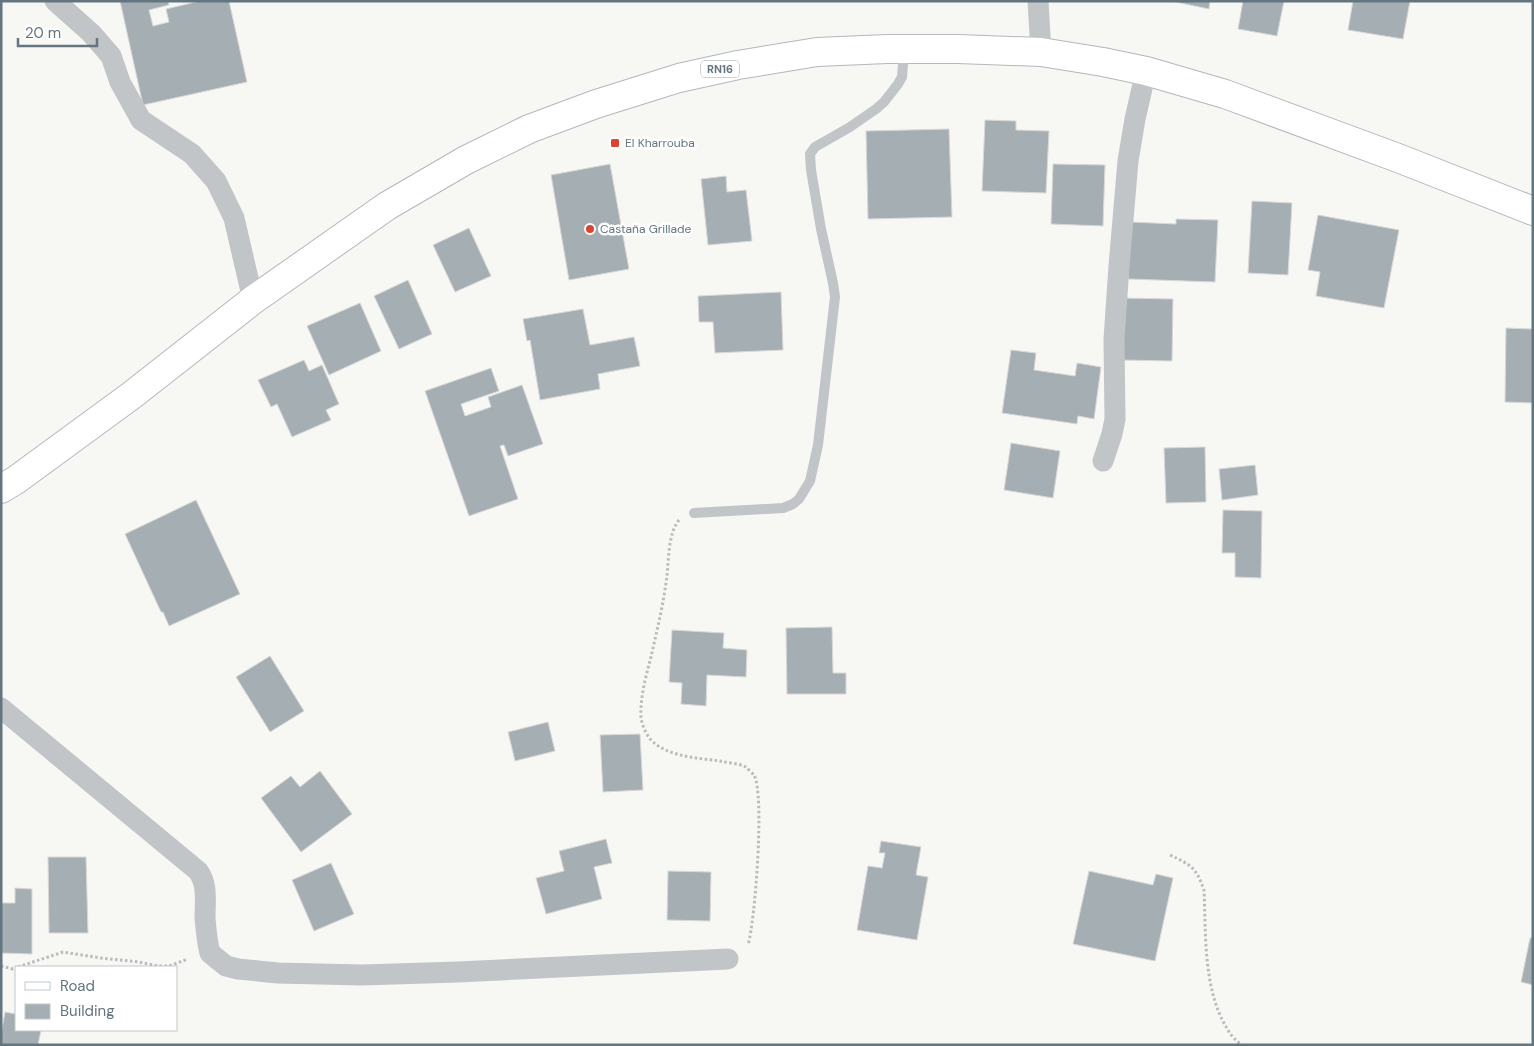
<svg xmlns="http://www.w3.org/2000/svg" width="1534" height="1046" viewBox="0 0 1534 1046" font-family="'DM Sans',sans-serif">
	<style>
		.building { fill: #a5afb3; stroke: #d9d8d7 }
		.lines { fill: none; stroke-linecap: round; stroke-linejoin: round }
		.primary-casing { stroke: #b2b8bb; stroke-width: 30 }
		.path { stroke: #b9bcbe; stroke-width: 3; stroke-dasharray: 2.5 2.5; stroke-linecap: butt }
		.lane { stroke: #c1c5c8; stroke-width: 10 }
		.street { stroke: #c1c5c8; stroke-width: 21 }
		.primary { stroke: #fff; stroke-width: 28 }
		.poi-dot { fill: #db4430; stroke: #fff; stroke-width: 2 }
		.labels { text-anchor: middle; dominant-baseline: central; stroke-width: 5; stroke-linejoin: round; paint-order: stroke }
		.shield { fill: #fff; stroke: #929ea5; stroke-width: 1 }
		.shield-label { font-size: 11px; font-weight: bold; fill: #63757e }
		.poi-label { font-size: 12px; fill: #63757e; stroke: #fff; text-anchor: start }
	</style>
	<rect width="100%" height="100%" fill="#f7f7f4"/>
	<!-- building -->
	<g class="building">
		<path d="M120 1H168L169 5 149 10 153 26 169 22 166 9 200 1H229L247 82 143 105Z"/>
		<path d="M1171 1H1210L1209 9Z"/>
		<path d="M1243 1H1284L1277 36 1238 29Z"/>
		<path d="M1353 1H1410L1403 39 1348 30Z"/>
		<path d="M985 120 1016 121V130L1049 131 1046 193 982 191Z"/>
		<path d="M949 129 952 217 868 219 866 131Z"/>
		<path d="M610 164 629 269 569 280 551 175Z"/>
		<path d="M1053 164 1105 165 1103 226 1051 224Z"/>
		<path d="M726 176 727 192 746 190 752 241 708 245 701 179Z"/>
		<path d="M1252 201 1292 203 1288 275 1248 273Z"/>
		<path d="M1318 215 1399 230 1384 308 1316 296 1320 272 1308 270Z"/>
		<path d="M1176 219 1218 220 1215 282 1128 279 1130 222 1176 224Z"/>
		<path d="M469 228 491 276 455 292 433 245Z"/>
		<path d="M408 280 432 334 399 349 374 296Z"/>
		<path d="M781 292 783 350 715 353 713 322H699L698 296Z"/>
		<path d="M1122 298 1173 299 1172 361 1121 360Z"/>
		<path d="M360 303 381 351 329 375 307 326Z"/>
		<path d="M583 309 590 345 634 337 640 366 598 374 600 389 540 400 530 340 527 341 523 319Z"/>
		<path d="M1506 328 1533 329V403L1505 402Z"/>
		<path d="M1011 350 1036 353 1034 370 1075 376 1077 363 1101 367 1094 419 1078 416 1077 424 1002 413Z"/>
		<path d="M304 360 309 371 322 365 339 404 326 410 331 420 292 437 277 404 271 407 258 380Z"/>
		<path d="M491 368 499 391 461 404 465 416 491 407 488 397 522 385 543 444 508 456 504 445 500 446 518 499 469 516 425 391Z"/>
		<path d="M1011 443 1060 451 1053 498 1004 490Z"/>
		<path d="M1205 447 1206 502 1166 503 1164 448Z"/>
		<path d="M1255 465 1258 495 1222 500 1219 469Z"/>
		<path d="M196 500 240 594 169 626 163 612H161L125 534Z"/>
		<path d="M1223 510 1262 511 1261 578 1235 577V553H1222Z"/>
		<path d="M832 627 833 673H846V694H787L786 628Z"/>
		<path d="M672 630 724 633 723 648 747 650 746 677 707 675 706 706 681 704 682 683 669 682Z"/>
		<path d="M270 656 304 711 270 732 236 677Z"/>
		<path d="M548 722 555 751 515 761 508 732Z"/>
		<path d="M640 734 643 790 603 792 600 735Z"/>
		<path d="M320 771 352 814 301 852 261 798 291 776 300 787Z"/>
		<path d="M606 839 612 863 594 867 602 899 546 914 536 878 564 871 559 851Z"/>
		<path d="M881 841 921 847 916 875 928 877 917 940 857 930 868 866 882 868 885 853H879Z"/>
		<path d="M48 857H86L88 933H49Z"/>
		<path d="M331 863 354 914 314 931 292 880Z"/>
		<path d="M668 871 711 872 710 921 667 920Z"/>
		<path d="M1089 871 1153 885 1156 874 1173 878 1155 961 1073 944Z"/>
		<path d="M15 888 32 889V954L1 953V903H15Z"/>
		<path d="M1530 938H1533V985L1521 982Z"/>
		<path d="M5 1012 16 1014V1030H41L38 1045H1V1035Z"/>
	</g>
	<g class="lines">
		<defs>
			<path id="primary" d="M1 489 16 480 132 395 253 300 387 206 466 160 529 129 596 104 679 78 738 65 817 52 887 49H958L1041 52 1103 62 1146 71 1225 94 1398 158 1533 211"/>
		</defs>
		<!-- primary casing -->
		<use href="#primary" class="primary-casing"/>
		<!-- path -->
		<g class="path">
			<path d="M679 520C668 534 669 558 667 575 664 602 657 630 651 657 646 676 640 697 641 717 642 725 646 735 652 741 669 757 698 758 720 761 728 763 738 763 746 767 748 769 752 773 754 775 765 794 755 922 748 945"/>
			<path d="M1170 855C1191 865 1196 867 1204 890 1206 935 1203 991 1228 1030 1231 1036 1236 1040 1241 1045"/>
			<path d="M1 966 13 969 16 968"/>
			<path d="M18 967 63 952 101 958 139 962 158 966H169L188 959"/>
		</g>
		<!-- lane -->
		<path class="lane" d="M694 513 783 508 793 504 799 499 810 481 818 445 835 297 833 283 821 229 811 170 810 154 815 147 850 127 876 109 884 102 898 84 902 77 904 51"/>
		<!-- street -->
		<g class="street">
			<path d="M55 1 91 33 111 56 120 82 141 120 192 154 216 181 234 218 253 300"/>
			<path d="M1038 1 1041 52"/>
			<path d="M1103 461 1112 434 1115 419 1114 339 1119 266 1128 161 1135 119 1146 71"/>
			<path d="M1 708 198 871C208 884 205 902 205 918 206 930 207 942 210 953L226 966 238 969 278 973 362 975 458 972 728 959"/>
		</g>
		<!-- primary -->
		<use href="#primary" class="primary"/>
	</g>
	<!-- markers -->
	<g class="poi-dot">
		<rect x="610" y="138" width="10" height="10" rx="2.5"/>
		<circle cx="590" cy="229" r="5"/>
	</g>
	<g class="labels">
		<!-- shield labels -->
		<rect class="shield" x="701" y="60.5" width="38" height="17" rx="4"/>
		<g class="shield-label">
			<text x="720" y="69">RN16</text>
		</g>
		<!-- poi labels -->
		<g class="poi-label">
			<text x="625" y="143">El Kharrouba</text>
			<text x="600" y="229">Castaña Grillade</text>
		</g>
	</g>
	<!-- border -->
	<rect width="1534" height="1046" fill="none" stroke="#63757e" stroke-width="5"/>
	<!-- legend -->
	<rect x="15" y="966" width="162" height="65" fill="#ffffff" stroke="#c1c8cb"/>
	<rect x="25" y="982" width="25" height="8" fill="#ffffff" stroke="#c1c8cb"/>
	<text x="60" y="991" font-size="15" fill="#63757e">Road</text>
	<rect x="25" y="1004" width="25" height="15" fill="#a5afb3" stroke="#c1c8cb"/>
	<text x="60" y="1016" font-size="15" fill="#63757e">Building</text>
	<!-- scale -->
	<path d="M18 38v8h79v-8" fill="none" stroke="#63757e" stroke-width="2.5"/>
	<text x="25" y="38" font-size="15" fill="#63757e" stroke="#ffffff" stroke-width="4" paint-order="stroke">20 m</text>
</svg>
